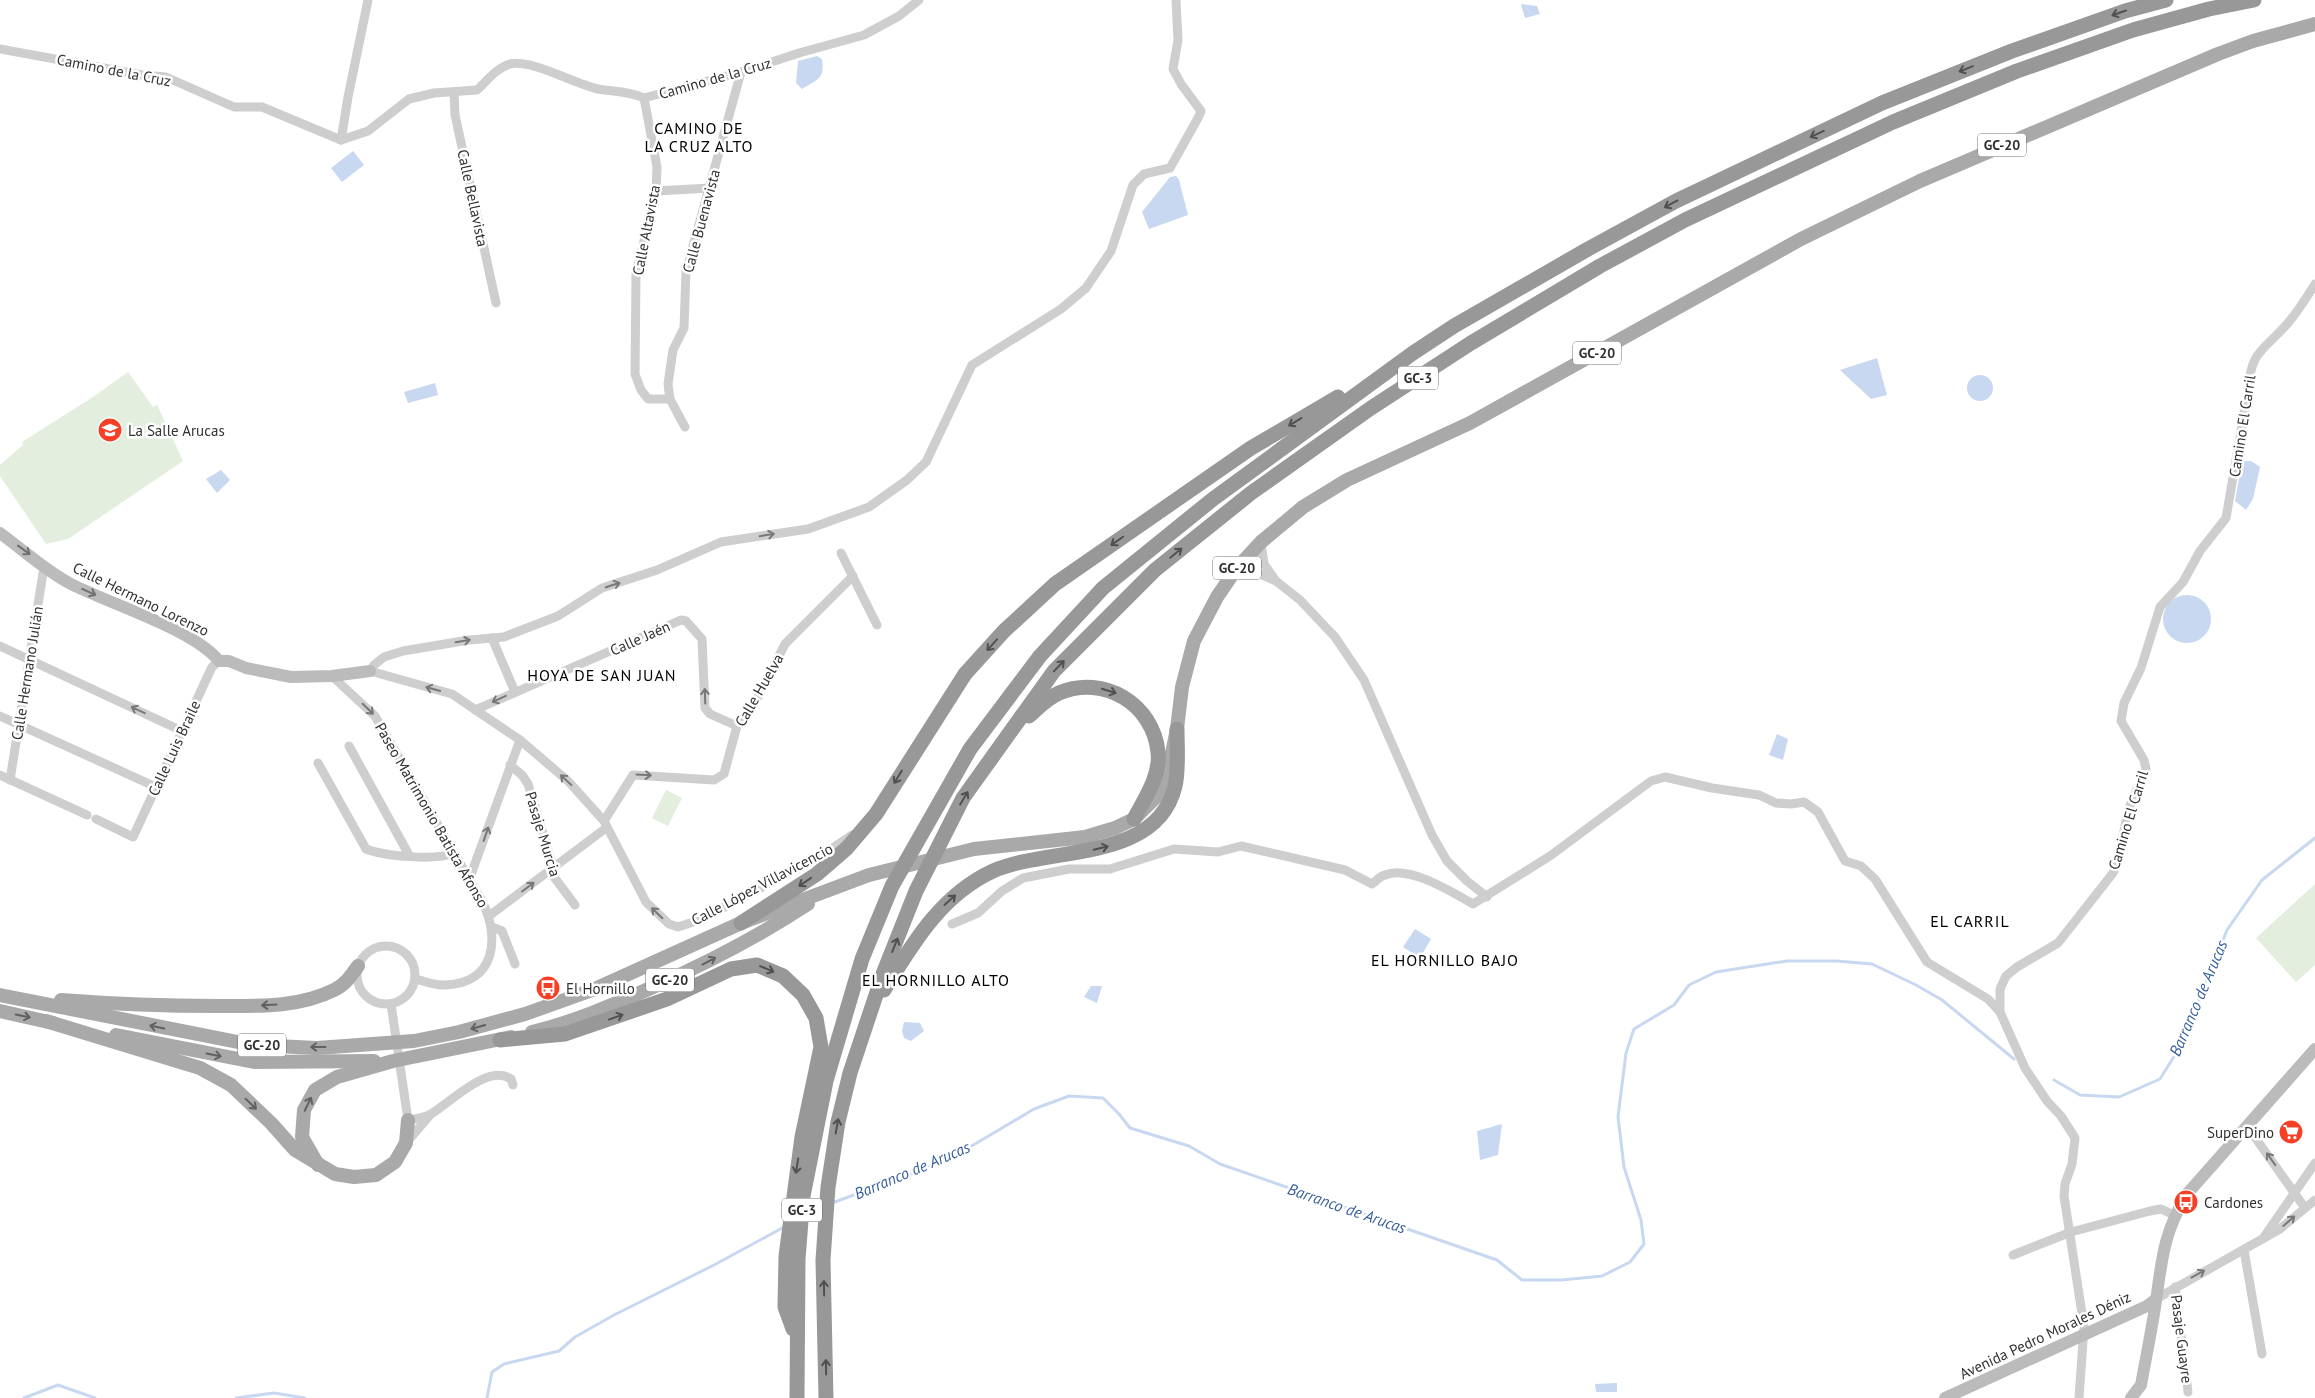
<svg xmlns="http://www.w3.org/2000/svg" width="2315" height="1398" viewBox="0 0 2315 1398" font-family="'PT Sans',sans-serif">
	<style>
		.green { fill: #e3eede }
		.water { fill: #c8d8f0 }
		.lines { fill: none; stroke-linecap: round; stroke-linejoin: round }
		.stream { stroke: #c8d8f0; stroke-width: 3 }
		.street { stroke: #cecece; stroke-width: 9 }
		.secondary { stroke: #bbb; stroke-width: 12 }
		.primary { stroke: #a9a9a9; stroke-width: 14 }
		.highway { stroke: #989898; stroke-width: 15 }
		.oneway { stroke: #505050 }
		.oneway2 { stroke: #787878 }
		.oneway3 { stroke: #6f6f6f }
		.oneway4 { stroke: #616161 }
		.labels { text-anchor: middle; dominant-baseline: central; stroke-width: 5; stroke-linejoin: round; paint-order: stroke }
		.shield { fill: #fff; stroke: #6f6f6f; stroke-width: 1 }
		.shield-label { font-size: 14px; font-weight: bold; fill: #313131 }
		.street-label { font-size: 15px; fill: #313131; stroke: #fff }
		.poi-label { font-size: 15px; fill: #313131; stroke: #fff; text-anchor: start }
		.neighbourhood-label { font-size: 16px; letter-spacing: 1px; fill: #000; stroke: #fff }
		.water-label { font-size: 16px; font-style: italic; fill: #365f9b; stroke: #fff }
	</style>
	<rect width="100%" height="100%" fill="#fff"/>
	<!-- green -->
	<g class="green">
		<path d="M128 372 153 407 157 405 183 461 68 539 46 544 0 476V465L23 445 22 442 93 397Z"/>
		<path d="M666 790 682 798 668 826 652 818Z"/>
		<path d="M2315 884V965L2296 982 2256 938Z"/>
	</g>
	<!-- water -->
	<g class="water">
		<path d="M1521 4 1537 6 1540 14 1525 18Z"/>
		<path d="M817 56 822 59C825 79 818 79 802 89L796 83 798 61Z"/>
		<path d="M353 151 364 165 342 182 331 168Z"/>
		<path d="M1176 176 1179 180 1188 215 1149 229 1142 212 1170 177Z"/>
		<path d="M1877 358 1887 395 1871 399 1840 370Z"/>
		<circle cx="1980" cy="388" r="13"/>
		<path d="M435 383 438 395 408 403 404 392Z"/>
		<path d="M2242 461H2251L2260 467 2253 499 2246 510 2235 501Z"/>
		<path d="M221 470 230 480 217 493 206 479Z"/>
		<circle cx="2187" cy="619" r="24"/>
		<path d="M1777 734 1788 739 1783 760 1769 755Z"/>
		<path d="M1415 929 1431 939 1420 958 1403 947Z"/>
		<path d="M1091 986H1102L1097 1003 1084 997Z"/>
		<path d="M904 1022 920 1023 924 1031 911 1041 904 1038 902 1031Z"/>
		<path d="M1502 1124 1498 1155 1480 1160 1477 1131Z"/>
		<path d="M1617 1383V1392H1596L1595 1384Z"/>
	</g>
	<g class="lines">
		<!-- stream -->
		<g class="stream">
			<path d="M2054 1080 2080 1095 2119 1097 2160 1079 2180 1047 2227 930 2262 880 2315 838"/>
			<path d="M832 1203 922 1170 975 1144 1034 1109 1069 1096 1103 1098 1119 1114 1130 1128 1189 1146 1220 1164 1497 1260 1522 1280H1562L1602 1276 1630 1262 1644 1244 1641 1220 1624 1167 1618 1117 1626 1053 1634 1029 1674 1005 1689 985 1716 972 1787 961H1837L1872 964 1916 985 1942 1000 2014 1059"/>
			<path d="M807 1214 821 1207"/>
			<path d="M24 1398 58 1385 95 1398"/>
			<path d="M236 1398 274 1393 305 1398"/>
			<path d="M487 1398 492 1372 504 1364 559 1351 575 1337 614 1315 714 1265 786 1226"/>
		</g>
		<!-- street -->
		<g class="street">
			<path d="M0 49 142 75 166 77 234 107H262L341 140 368 131 409 99 434 93 477 90C487 81 496 68 510 64 531 59 575 84 598 89 614 92 629 91 644 98L741 72 799 53 864 35 899 16 919 0"/>
			<path d="M454 93 455 115 496 303"/>
			<path d="M644 98 657 167 656 191 636 274 635 374 641 390 648 399H670"/>
			<path d="M341 140 348 97 368 0"/>
			<path d="M656 191 710 188"/>
			<path d="M685 427 670 399 668 384 673 350 684 328 686 272 741 72"/>
			<path d="M1261 542 1264 564 1276 581"/>
			<path d="M841 553 877 625"/>
			<path d="M1236 569 1260 574 1276 581 1300 600 1335 637 1364 680 1432 835 1447 861 1467 881 1487 897"/>
			<path d="M492 638 515 692"/>
			<path d="M0 646 182 731"/>
			<path d="M332 676 375 716 483 903C500 939 495 983 446 985 436 986 426 982 416 979"/>
			<path d="M475 710 681 620 686 621 702 639 705 708 710 714 737 726"/>
			<path d="M0 716 156 787"/>
			<path d="M349 746 409 855"/>
			<path d="M318 763 366 849C384 856 436 861 454 853"/>
			<path d="M510 765 522 775 528 784 551 860 554 877 575 905"/>
			<path d="M0 775 87 815"/>
			<path d="M10 780 43 573 47 567"/>
			<path d="M96 819 133 837 212 667 219 661"/>
			<path d="M604 821 633 775 714 780 724 774 737 726 756 701 785 644 853 576"/>
			<path d="M852 835 821 856 702 919 678 927 669 924 646 902 604 821 568 781 520 740 452 694 370 671 374 665 384 657 403 651 469 640 504 637 558 616 602 588 657 570 721 542 808 529 869 507 907 480 926 462 972 365 1061 309 1086 288 1111 251 1133 185 1144 174 1170 168 1198 118 1201 111 1181 84 1173 69 1178 40 1176 0"/>
			<path d="M469 880 520 740"/>
			<path d="M489 916 606 828"/>
			<path d="M952 924 978 913 1002 891 1023 878 1069 869H1110L1174 849 1218 852 1241 846 1345 870 1372 884C1376 881 1380 876 1385 875 1409 865 1452 892 1473 904L1550 856 1651 781 1665 777 1712 788 1759 795 1776 803 1791 804 1804 802 1818 812 1845 861 1861 866 1875 879 1927 962 1988 999 2000 1012"/>
			<path d="M492 927 502 931 515 964"/>
			<circle cx="386" cy="975" r="29"/>
			<path d="M391 1004 408 1120C415 1119 425 1117 431 1114 450 1103 488 1063 511 1079L513 1085"/>
			<path d="M2247 1126 2305 1208"/>
			<path d="M406 1143 430 1115"/>
			<path d="M2264 1237 2315 1163"/>
			<path d="M2244 1250 2262 1354"/>
			<path d="M2013 1255 2071 1232 2150 1211 2161 1209 2174 1215"/>
			<path d="M2175 1287 2188 1392"/>
			<path d="M2156 1299 2280 1229 2315 1200"/>
			<path d="M2079 1398 2084 1327 2064 1196 2065 1184 2072 1164 2075 1138 2061 1116 2047 1101 2025 1068 2000 1012V989L2006 976 2017 967 2058 943 2113 873 2118 862 2128 810 2146 769 2144 760 2121 721 2124 703 2141 668 2160 607 2183 582 2200 551 2226 518 2248 391C2251 349 2264 351 2288 323 2298 311 2307 297 2315 284"/>
		</g>
		<!-- secondary -->
		<g class="secondary">
			<path d="M0 533C23 550 46 571 71 584 110 604 193 629 219 661H229L246 668 291 677 332 676 370 671"/>
			<path d="M1945 1398 2147 1306 2156 1299"/>
			<path d="M2131 1398 2141 1385C2146 1357 2152 1329 2156 1301 2162 1258 2164 1232 2187 1194L2315 1049"/>
		</g>
		<!-- primary -->
		<g class="primary">
			<path d="M0 995 253 1045 317 1048 414 1041 459 1032 525 1014 595 989 741 923 869 875 974 849 1085 837 1115 828 1134 819 1157 796 1169 768 1177 729 1182 687 1194 641 1217 597 1236 569 1261 542 1303 507 1347 480 1470 423 1801 239 1920 181 2218 54 2253 41 2315 24"/>
			<path d="M61 1000C113 1004 165 1006 217 1006 256 1006 298 1008 334 990 345 985 351 976 358 966"/>
			<path d="M0 1011 53 1023"/>
			<path d="M46 1021 200 1068 231 1085 271 1123 295 1150 335 1174 354 1177 376 1175 395 1162 406 1143 408 1120"/>
			<path d="M532 1032C574 1022 613 1005 653 987 707 963 759 936 808 904"/>
			<path d="M116 1035 254 1062 374 1061"/>
			<path d="M318 1165 302 1137 304 1110 315 1090 337 1077 393 1061 511 1037"/>
		</g>
		<!-- highway -->
		<g class="highway">
			<path d="M1029 716C1038 708 1047 698 1059 693 1104 674 1153 704 1158 752 1161 775 1144 800 1134 819"/>
			<path d="M741 923 817 874 847 848 876 814 965 674 1004 631 1055 584 1251 448 1338 397"/>
			<path d="M884 990C913 943 941 895 993 871 1049 846 1157 863 1175 786 1179 769 1177 747 1177 729"/>
			<path d="M500 1040 565 1034 667 999 731 969 757 965 783 976 803 995 816 1018 821 1047 802 1137 786 1256 785 1307 793 1329"/>
			<path d="M797 1398 798 1259 803 1196 826 1081 862 959 892 886 970 749 1040 656 1103 588 1213 499 1413 353 1454 326 1588 249 1676 201 1882 103 2012 51 2125 11 2166 0"/>
			<path d="M826 1398 823 1260 828 1187 838 1122 850 1073 883 974 916 891 963 798 1054 671 1155 570 1251 493 1371 408 1471 343 1600 266 1685 220 1893 122 2017 71 2133 30 2209 9 2254 0"/>
		</g>
	</g>
	<!-- one-way arrows -->
	<defs><path id="oneway-shaft" d="M-6 0H5M1.5-3L5.5 0L1.5 3" fill="none" stroke-width="1.6" stroke-linecap="round" stroke-linejoin="round" transform="scale(1.25)"/></defs>
	<g class="oneway">
		<use href="#oneway-shaft" transform="translate(2119 13) rotate(161)"/>
		<use href="#oneway-shaft" transform="translate(1966 69) rotate(158)"/>
		<use href="#oneway-shaft" transform="translate(1817 134) rotate(155)"/>
		<use href="#oneway-shaft" transform="translate(1671 204) rotate(152)"/>
		<use href="#oneway-shaft" transform="translate(1295 422) rotate(149)"/>
		<use href="#oneway-shaft" transform="translate(1117 541) rotate(145)"/>
		<use href="#oneway-shaft" transform="translate(1176 553) rotate(-39)"/>
		<use href="#oneway-shaft" transform="translate(992 645) rotate(132)"/>
		<use href="#oneway-shaft" transform="translate(1059 666) rotate(-46)"/>
		<use href="#oneway-shaft" transform="translate(1109 691) rotate(17)"/>
		<use href="#oneway-shaft" transform="translate(898 777) rotate(121)"/>
		<use href="#oneway-shaft" transform="translate(964 798) rotate(-59)"/>
		<use href="#oneway-shaft" transform="translate(1101 848) rotate(-13)"/>
		<use href="#oneway-shaft" transform="translate(805 882) rotate(146)"/>
		<use href="#oneway-shaft" transform="translate(950 900) rotate(-42)"/>
		<use href="#oneway-shaft" transform="translate(895 945) rotate(-68)"/>
		<use href="#oneway-shaft" transform="translate(767 969) rotate(23)"/>
		<use href="#oneway-shaft" transform="translate(616 1017) rotate(-20)"/>
		<use href="#oneway-shaft" transform="translate(837 1126) rotate(-80)"/>
		<use href="#oneway-shaft" transform="translate(797 1166) rotate(99)"/>
		<use href="#oneway-shaft" transform="translate(824 1288) rotate(-91)"/>
		<use href="#oneway-shaft" transform="translate(826 1367) rotate(-91)"/>
	</g>
	<g class="oneway2">
		<use href="#oneway-shaft" transform="translate(767 535) rotate(-9)"/>
		<use href="#oneway-shaft" transform="translate(613 585) rotate(-18)"/>
		<use href="#oneway-shaft" transform="translate(463 641) rotate(-9)"/>
		<use href="#oneway-shaft" transform="translate(433 689) rotate(-164)"/>
		<use href="#oneway-shaft" transform="translate(705 696) rotate(-92)"/>
		<use href="#oneway-shaft" transform="translate(499 699) rotate(156)"/>
		<use href="#oneway-shaft" transform="translate(368 709) rotate(44)"/>
		<use href="#oneway-shaft" transform="translate(138 710) rotate(-155)"/>
		<use href="#oneway-shaft" transform="translate(644 775) rotate(3)"/>
		<use href="#oneway-shaft" transform="translate(566 780) rotate(-137)"/>
		<use href="#oneway-shaft" transform="translate(486 834) rotate(-71)"/>
		<use href="#oneway-shaft" transform="translate(528 887) rotate(-37)"/>
		<use href="#oneway-shaft" transform="translate(657 913) rotate(-136)"/>
		<use href="#oneway-shaft" transform="translate(2271 1159) rotate(-125)"/>
		<use href="#oneway-shaft" transform="translate(2289 1221) rotate(-41)"/>
		<use href="#oneway-shaft" transform="translate(2198 1274) rotate(-29)"/>
	</g>
	<g class="oneway3">
		<use href="#oneway-shaft" transform="translate(24 550) rotate(36)"/>
		<use href="#oneway-shaft" transform="translate(89 592) rotate(24)"/>
	</g>
	<g class="oneway4">
		<use href="#oneway-shaft" transform="translate(709 961) rotate(-28)"/>
		<use href="#oneway-shaft" transform="translate(269 1005) rotate(177)"/>
		<use href="#oneway-shaft" transform="translate(23 1016) rotate(12)"/>
		<use href="#oneway-shaft" transform="translate(157 1027) rotate(-169)"/>
		<use href="#oneway-shaft" transform="translate(478 1027) rotate(164)"/>
		<use href="#oneway-shaft" transform="translate(318 1047) rotate(-180)"/>
		<use href="#oneway-shaft" transform="translate(214 1055) rotate(11)"/>
		<use href="#oneway-shaft" transform="translate(251 1104) rotate(44)"/>
		<use href="#oneway-shaft" transform="translate(308 1104) rotate(-64)"/>
	</g>
	<!-- icons -->
	<defs>
		<symbol id="school-disc" viewBox="-11 -11 22 22"><circle r="9.5" fill="#f54025" stroke="#fff"/><path d="M0-5L7-2L0 1L-7-2ZM-4 1L0 2.5L4 1V4Q0 6-4 4Z" fill="#fff"/></symbol>
		<symbol id="bus-disc" viewBox="-11 -11 22 22"><circle r="9.5" fill="#f54025" stroke="#fff"/><path d="M-5-6H5V4H4V6H2V4H-2V6H-4V4H-5ZM-3.5-4V0h7V-4ZM-3.5 1.2v1.5H-2V1.2ZM2 1.2v1.5H3.5V1.2Z" fill="#fff"/></symbol>
		<symbol id="supermarket-disc" viewBox="-11 -11 22 22"><circle r="9.5" fill="#f54025" stroke="#fff"/><path d="M-6-5.5h2.5l.6 2H6L4.5 2H-2.5L-4.4-4H-6ZM-1.5 3.2a1.3 1.3 0 1 0 .1 0ZM3 3.2a1.3 1.3 0 1 0 .1 0Z" fill="#fff"/></symbol>
	</defs>
	<g fill-rule="evenodd">
		<use href="#school-disc" x="96" y="416" width="28" height="28"/>
		<use href="#bus-disc" x="534" y="974" width="28" height="28"/>
		<use href="#supermarket-disc" x="2277" y="1118" width="28" height="28"/>
		<use href="#bus-disc" x="2172" y="1188" width="28" height="28"/>
	</g>
	<g class="labels">
		<!-- shield labels -->
		<g class="shield">
			<rect x="1978" y="133.5" width="48" height="23" rx="4"/>
			<rect x="1573" y="341.5" width="48" height="23" rx="4"/>
			<rect x="1398" y="366.5" width="40" height="23" rx="4"/>
			<rect x="1213" y="556.5" width="48" height="23" rx="4"/>
			<rect x="646" y="968.5" width="48" height="23" rx="4"/>
			<rect x="238" y="1033.5" width="48" height="23" rx="4"/>
			<rect x="782" y="1198.5" width="40" height="23" rx="4"/>
		</g>
		<g class="shield-label">
			<text x="2002" y="145">GC-20</text>
			<text x="1597" y="353">GC-20</text>
			<text x="1418" y="378">GC-3</text>
			<text x="1237" y="568">GC-20</text>
			<text x="670" y="980">GC-20</text>
			<text x="262" y="1045">GC-20</text>
			<text x="802" y="1210">GC-3</text>
		</g>
		<!-- street labels -->
		<g class="street-label">
			<text transform="translate(114 70) rotate(11)">Camino de la Cruz</text>
			<text transform="translate(715 78) rotate(-16)">Camino de la Cruz</text>
			<text transform="translate(473 198) rotate(78)">Calle Bellavista</text>
			<text transform="translate(701 221) rotate(-75)">Calle Buenavista</text>
			<text transform="translate(646 230) rotate(-79)">Calle Altavista</text>
			<text transform="translate(2242 426) rotate(-81)">Camino El Carril</text>
			<text transform="translate(141 599) rotate(26)">Calle Hermano Lorenzo</text>
			<text transform="translate(640 638) rotate(-24)">Calle Jaén</text>
			<text transform="translate(27 673) rotate(-81)">Calle Hermano Julián</text>
			<text transform="translate(759 690) rotate(-60)">Calle Huelva</text>
			<text transform="translate(174 748) rotate(-65)">Calle Luis Braile</text>
			<text transform="translate(432 815) rotate(60)">Paseo Matrimonio Batista Afonso</text>
			<text transform="translate(2128 820) rotate(-73)">Camino El Carril</text>
			<text transform="translate(543 834) rotate(73)">Pasaje Murcia</text>
			<text transform="translate(762 884) rotate(-28)">Calle López Villavicencio</text>
			<text transform="translate(2045 1335) rotate(-25)">Avenida Pedro Morales Déniz</text>
			<text transform="translate(2182 1339) rotate(83)">Pasaje Guayre</text>
		</g>
		<!-- poi labels -->
		<g class="poi-label">
			<text x="128" y="430">La Salle Arucas</text>
			<text x="566" y="988">El Hornillo</text>
			<text x="2274" y="1132" text-anchor="end">SuperDino</text>
			<text x="2204" y="1202">Cardones</text>
		</g>
		<!-- neighbourhood labels -->
		<g class="neighbourhood-label">
			<text x="699" y="128">CAMINO DE<tspan x="699" dy="18">LA CRUZ ALTO</tspan></text>
			<text x="602" y="675">HOYA DE SAN JUAN</text>
			<text x="1970" y="921">EL CARRIL</text>
			<text x="1445" y="960">EL HORNILLO BAJO</text>
			<text x="936" y="980">EL HORNILLO ALTO</text>
		</g>
		<!-- water labels -->
		<g class="water-label">
			<text transform="translate(2198 998) rotate(-67)">Barranco de Arucas</text>
			<text transform="translate(912 1170) rotate(-23)">Barranco de Arucas</text>
			<text transform="translate(1347 1208) rotate(19)">Barranco de Arucas</text>
		</g>
	</g>
</svg>
